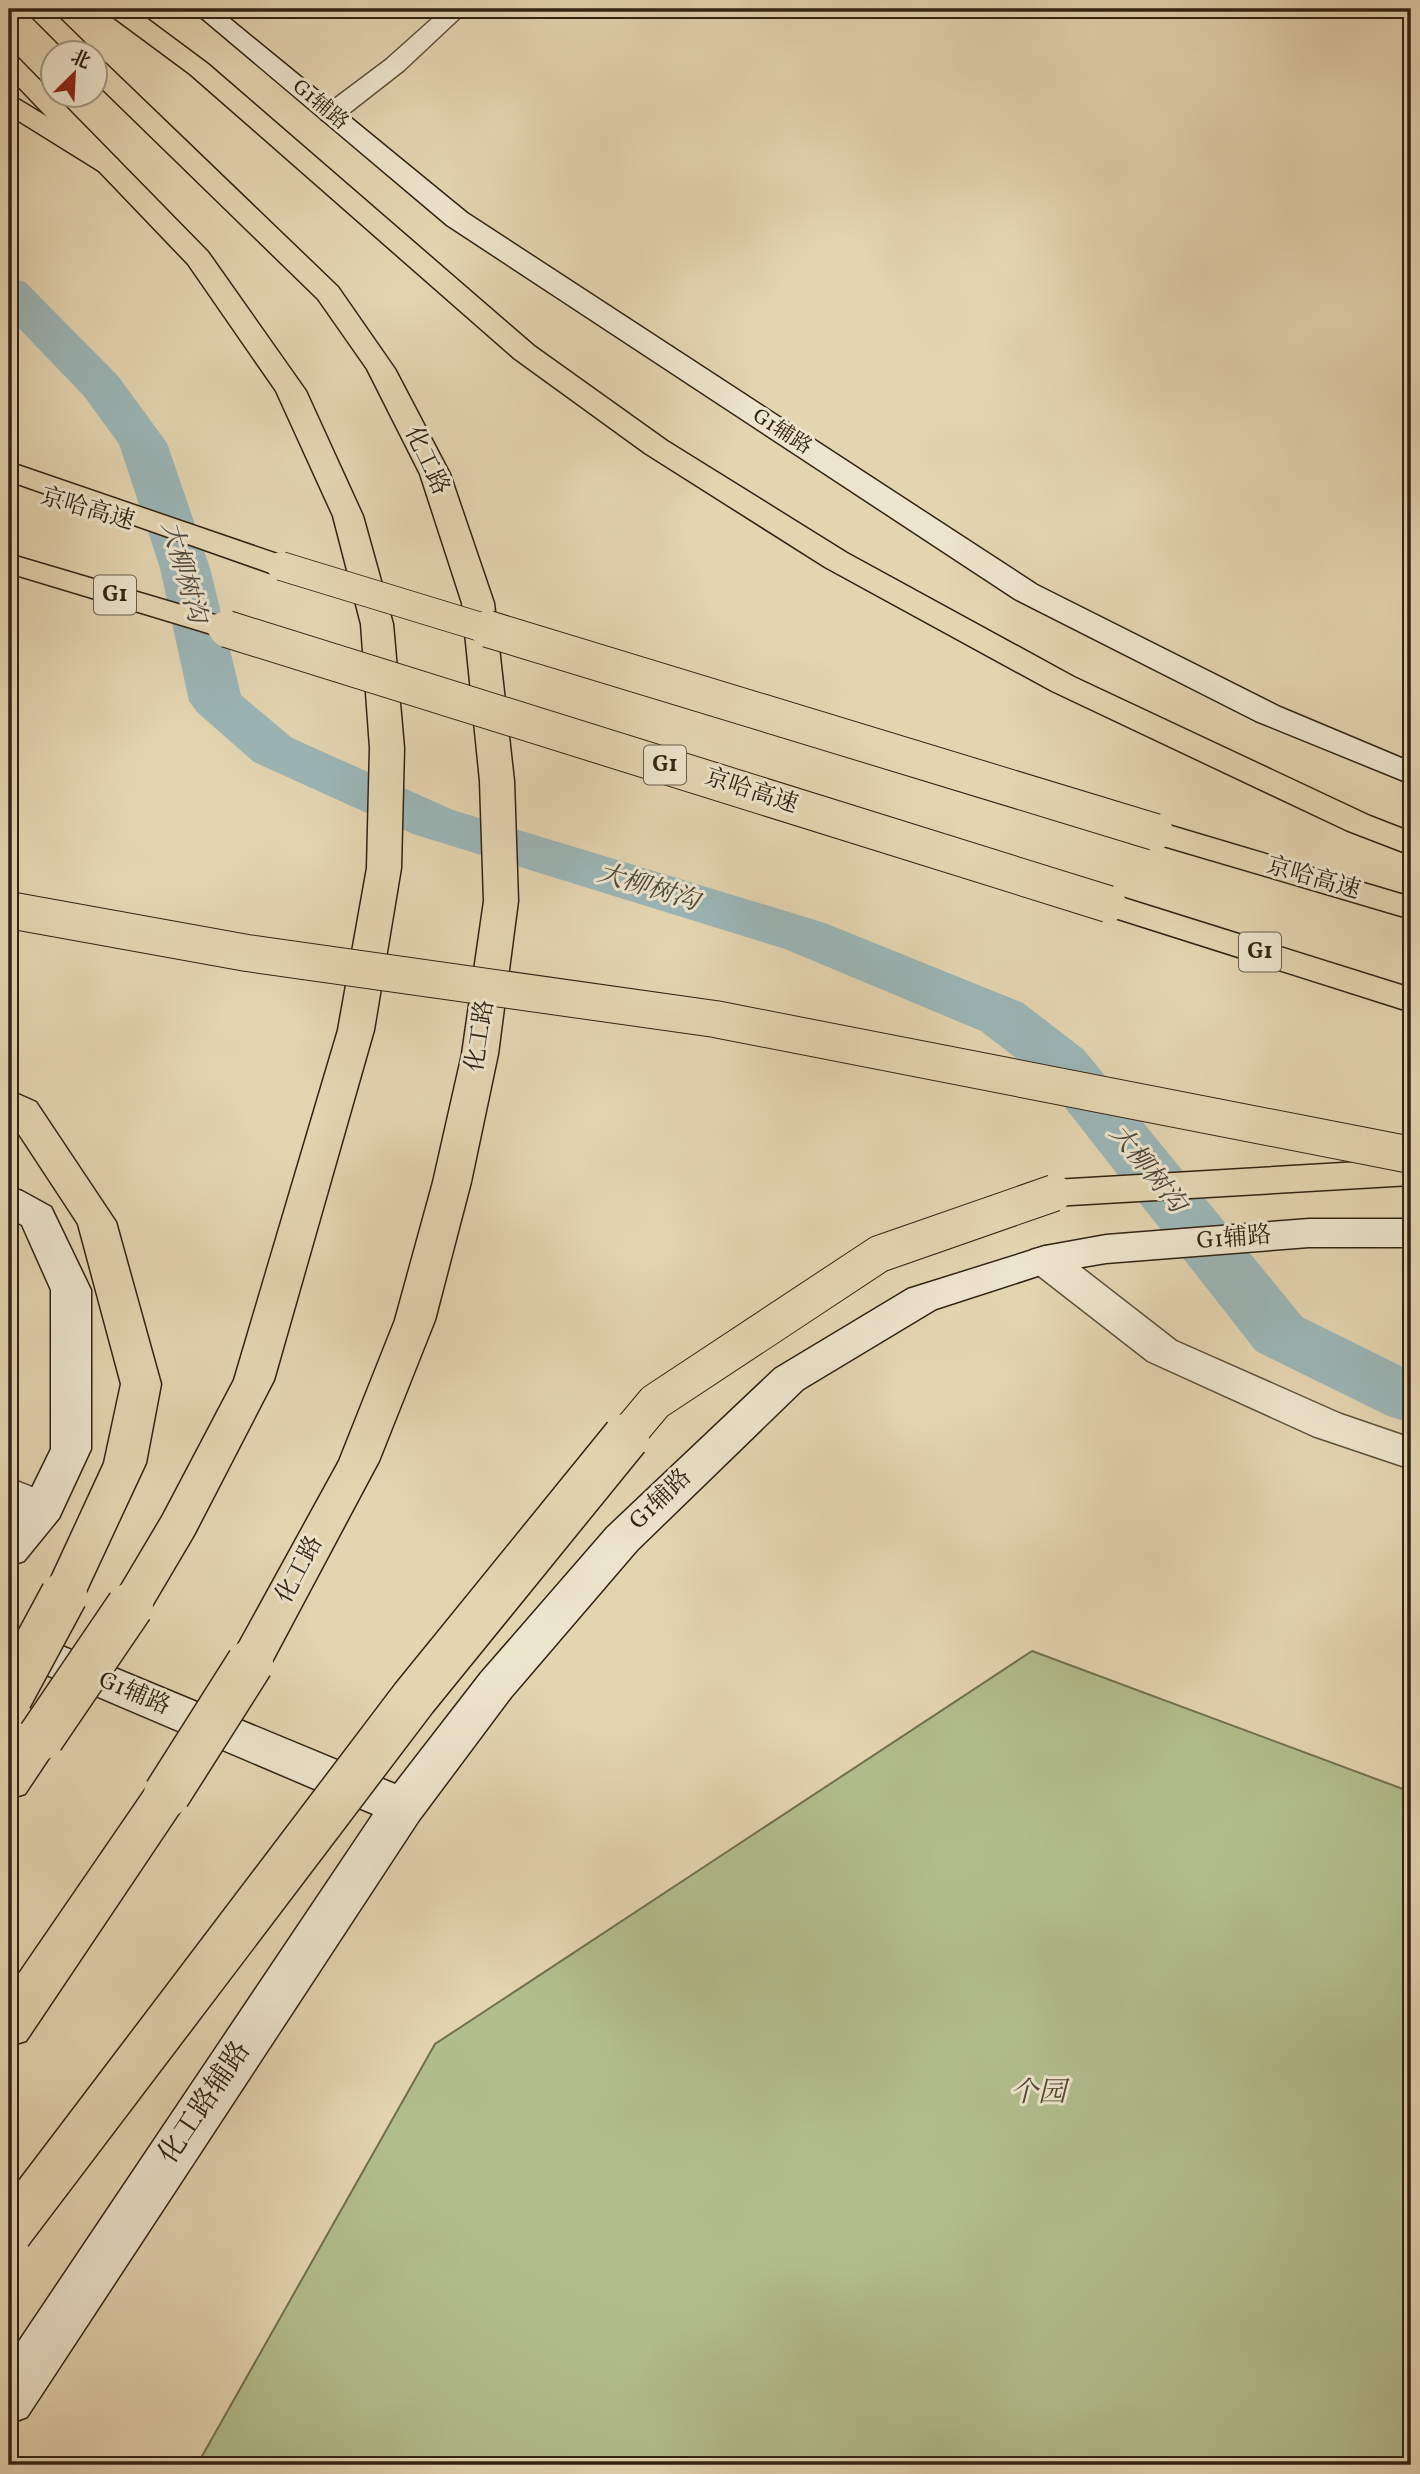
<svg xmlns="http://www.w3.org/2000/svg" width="1420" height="2474" viewBox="0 0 1420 2474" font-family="Vollkorn,'Noto Serif SC',serif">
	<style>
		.green { fill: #b2bd8d; stroke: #727050; stroke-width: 2 }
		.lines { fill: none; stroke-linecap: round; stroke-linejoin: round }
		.canal { fill: #9bb6b7; fill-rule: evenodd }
		.lane-casing { stroke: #5e503a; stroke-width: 3 }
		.street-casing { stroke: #5e503a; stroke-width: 3 }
		.secondary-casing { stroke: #312313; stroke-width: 3 }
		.primary-casing { stroke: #312313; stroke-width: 3 }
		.highway-casing { stroke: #312313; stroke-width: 3 }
		.lane { fill: #ede4cc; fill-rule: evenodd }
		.street { fill: #ede4cc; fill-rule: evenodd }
		.secondary { fill: #ede4cc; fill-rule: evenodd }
		.primary { fill: #e4d5b1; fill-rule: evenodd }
		.highway { fill: #e4d5b1; fill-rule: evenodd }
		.primary-bridge-casing { stroke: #312313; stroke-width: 49; stroke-linecap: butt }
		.highway-bridge-far2-casing { stroke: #312313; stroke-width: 30; stroke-linecap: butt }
		.highway-bridge-far1-casing { stroke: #312313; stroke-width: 38; stroke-linecap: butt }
		.highway-bridge-casing { stroke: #312313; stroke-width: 49; stroke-linecap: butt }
		.primary-bridge { stroke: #e4d5b1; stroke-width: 46 }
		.highway-bridge-far2 { stroke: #e4d5b1; stroke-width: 28 }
		.highway-bridge-far1 { stroke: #e4d5b1; stroke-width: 36 }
		.highway-bridge { stroke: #e4d5b1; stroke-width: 46 }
		.labels { text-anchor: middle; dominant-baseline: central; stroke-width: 6; stroke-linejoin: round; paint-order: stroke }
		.far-street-label { font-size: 21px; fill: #312313; stroke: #ede4cc }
		.shield { fill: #ede4cc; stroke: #695d4a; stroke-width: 2 }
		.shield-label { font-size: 23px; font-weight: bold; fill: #312313 }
		.street-label { font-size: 24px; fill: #312313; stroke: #ede4cc }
		.water-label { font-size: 26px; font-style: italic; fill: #4c483c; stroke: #ede4cc }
		.near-park-label { font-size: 28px; font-style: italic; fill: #514a32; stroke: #ede4cc }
		.near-street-label { font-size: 28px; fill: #312313; stroke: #ede4cc }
	</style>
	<rect width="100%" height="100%" fill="#e4d5b1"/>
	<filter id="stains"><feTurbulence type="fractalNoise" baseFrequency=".00286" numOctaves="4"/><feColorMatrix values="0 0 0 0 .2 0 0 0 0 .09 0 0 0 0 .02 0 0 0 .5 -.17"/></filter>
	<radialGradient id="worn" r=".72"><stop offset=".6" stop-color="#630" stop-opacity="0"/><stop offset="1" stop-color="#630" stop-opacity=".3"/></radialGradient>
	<!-- green -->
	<path class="green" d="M1032 1651 1411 1792V2465H197L435 2044Z"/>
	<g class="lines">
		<!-- canal -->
		<path class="canal" d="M9 278 25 282 118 376 167 443 210 568 241 695 292 738 453 810 825 923 1023 1003 1084 1050 1302 1317 1411 1371V1423L1388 1416 1256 1351 1042 1078 981 1031 785 949 413 834 254 762 197 712 189 701 160 568 119 444 84 396 9 318Z"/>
		<defs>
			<path id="lane" d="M9 1478 57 1497 62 1507 57 1517 44 1521 9 1506Z"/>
			<g id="street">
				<path d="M443 9H469L404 70 340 120 331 122 322 120 318 114 322 108 386 60Z"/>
				<path d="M1045 1246 1059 1250 1176 1341 1341 1414 1411 1438V1469L1313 1436 1148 1361 1031 1270 1026 1260 1031 1250Z"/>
			</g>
			<g id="secondary">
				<path d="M191 9H218L467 213 1037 585 1280 707 1411 762V784L1256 721 1015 599 447 225Z"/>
				<path d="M9 1187 22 1191 51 1207 91 1290V1449L59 1518 24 1561 9 1566V1521L27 1498 51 1449V1290L22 1225 9 1218Z"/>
				<path d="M1309 1219H1411V1247H1309L1106 1263 1047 1273 936 1309 803 1389 637 1550 511 1697 419 1820 27 2417 9 2424V2356L373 1814 9 1659V1624L395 1784 481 1673 607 1528 775 1369 908 1289 1045 1246 1106 1235Z"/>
			</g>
			<g id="primary">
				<path d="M24 9H50L94 52H67Z"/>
				<path d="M9 55 18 58 208 252 306 391 363 516 393 624 404 748 401 868 374 1030 274 1380 194 1535 145 1618 130 1623 115 1618 109 1606 163 1515 234 1380 338 1030 367 868 370 748 361 624 333 516 276 391 188 264 9 77Z"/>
				<path d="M94 58 103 61 338 287 395 369 450 474 494 603 514 781 518 901 498 1054 471 1182 435 1320 379 1461 265 1675 250 1680 235 1675 228 1663 339 1461 395 1320 433 1182 462 1054 484 901 480 781 462 603 420 474 367 369 318 299 94 81Z"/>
				<path d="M41 1719 57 1724 63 1737 25 1794 9 1799C9 1764 1 1733 41 1719Z"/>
				<path d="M167 1776 183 1781 189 1794 183 1807 26 2041 9 2046V1988L151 1781Z"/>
			</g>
			<g id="highway">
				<path d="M106 9H134L208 64 534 346 667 441 847 553 1074 677 1370 816 1411 832V855L1346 830 1052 691 825 567 645 453 514 358 190 74 109 14Z"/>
				<path d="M9 96 18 99 117 159 121 165 117 171 108 173 99 171 9 115Z"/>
				<path d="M9 462 292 559 297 566 292 573 281 575 270 573 9 481Z"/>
				<path d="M9 554 232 620 237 627 232 634 221 637 9 573Z"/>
				<path d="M1155 821 1411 897V919L1143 840 1138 832 1143 824Z"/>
				<path d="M1108 893 1411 988V1012L1096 912 1091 904 1096 896Z"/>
				<path d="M9 1090 36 1102 116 1222 161 1384 146 1463 79 1607 64 1612 49 1607 43 1595 104 1463 121 1384 78 1224 9 1119Z"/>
				<path d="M1411 1159V1185L1054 1206 1041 1202 1035 1193 1041 1184 1054 1180Z"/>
			</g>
		</defs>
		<!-- lane casing -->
		<use href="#lane" class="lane-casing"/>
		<!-- street casing -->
		<use href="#street" class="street-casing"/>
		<!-- secondary casing -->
		<use href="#secondary" class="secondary-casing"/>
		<!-- primary casing -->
		<use href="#primary" class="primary-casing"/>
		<!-- highway casing -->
		<use href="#highway" class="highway-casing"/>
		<!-- lane -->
		<use href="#lane" class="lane"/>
		<!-- street -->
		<use href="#street" class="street"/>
		<!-- secondary -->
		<use href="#secondary" class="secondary"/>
		<!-- primary -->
		<use href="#primary" class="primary"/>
		<!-- highway -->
		<use href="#highway" class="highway"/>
		<defs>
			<g id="primary-bridge">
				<path d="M41 1737 130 1606"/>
				<path d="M167 1794 250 1663"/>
			</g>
			<g id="highway-bridge-far2">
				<path d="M281 566 494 631"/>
				<path d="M221 627 233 631"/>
			</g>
			<g id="highway-bridge-far1">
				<path d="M227 629 1108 904"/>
				<path d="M488 629 1155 832"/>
				<path d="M9 910 247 953 715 1019 1411 1155"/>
				<path d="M624 1439 655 1402 879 1254 1054 1193"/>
			</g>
			<g id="highway-bridge">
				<path d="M9 1697 64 1595"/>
				<path d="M9 2232 414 1698 626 1437"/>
			</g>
		</defs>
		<!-- primary-bridge casing -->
		<use href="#primary-bridge" class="primary-bridge-casing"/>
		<!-- highway-bridge-far2 casing -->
		<use href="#highway-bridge-far2" class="highway-bridge-far2-casing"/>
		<!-- highway-bridge-far1 casing -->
		<use href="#highway-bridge-far1" class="highway-bridge-far1-casing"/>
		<!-- highway-bridge casing -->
		<use href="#highway-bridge" class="highway-bridge-casing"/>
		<!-- primary-bridge -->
		<use href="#primary-bridge" class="primary-bridge"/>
		<!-- highway-bridge-far2 -->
		<use href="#highway-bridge-far2" class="highway-bridge-far2"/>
		<!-- highway-bridge-far1 -->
		<use href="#highway-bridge-far1" class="highway-bridge-far1"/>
		<!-- highway-bridge -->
		<use href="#highway-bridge" class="highway-bridge"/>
	</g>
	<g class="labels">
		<!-- far-street labels -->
		<g class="far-street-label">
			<text transform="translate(320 105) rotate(40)">G1辅路</text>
			<text transform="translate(782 432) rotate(33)">G1辅路</text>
		</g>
		<!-- shield labels -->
		<g class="shield">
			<rect x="94" y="575.5" width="42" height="39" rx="5"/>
			<rect x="644" y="745.5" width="42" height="39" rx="5"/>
			<rect x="1239" y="932.5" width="42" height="39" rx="5"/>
		</g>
		<g class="shield-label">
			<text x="115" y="595">G1</text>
			<text x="665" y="765">G1</text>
			<text x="1260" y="952">G1</text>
		</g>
		<!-- street labels -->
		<g class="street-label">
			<text transform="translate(426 461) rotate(65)">化工路</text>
			<text transform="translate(87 510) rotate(16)">京哈高速</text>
			<text transform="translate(751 792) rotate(18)">京哈高速</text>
			<text transform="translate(1313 879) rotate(16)">京哈高速</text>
			<text transform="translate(481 1036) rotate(-81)">化工路</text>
			<text transform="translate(1234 1239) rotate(-5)">G1辅路</text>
			<text transform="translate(661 1500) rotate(-44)">G1辅路</text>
			<text transform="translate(300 1570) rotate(-62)">化工路</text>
			<text transform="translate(134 1694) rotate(23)">G1辅路</text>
		</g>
		<!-- water labels -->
		<g class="water-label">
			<text transform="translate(183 572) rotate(74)">大柳树沟</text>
			<text transform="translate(648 888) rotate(17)">大柳树沟</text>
			<text transform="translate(1147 1169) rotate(51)">大柳树沟</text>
		</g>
		<!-- near-park labels -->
		<g class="near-park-label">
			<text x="1038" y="2093">个园</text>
		</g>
		<!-- near-street labels -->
		<g class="near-street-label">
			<text transform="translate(205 2103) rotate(-56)">化工路辅路</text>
		</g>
	</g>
	<!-- margin -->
	<rect width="1420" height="2474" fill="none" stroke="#e4d5b1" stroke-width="35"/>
	<rect x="10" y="10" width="1399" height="2453" fill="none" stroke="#312313" stroke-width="3.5"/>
	<rect x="18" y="18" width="1385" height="2439" fill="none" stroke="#312313" stroke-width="2"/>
	<!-- north arrow -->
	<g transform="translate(74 74) rotate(24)"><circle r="33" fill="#ede4cc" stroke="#a29782" stroke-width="2"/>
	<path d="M0-5L12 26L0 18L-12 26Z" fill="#8f2418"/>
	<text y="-10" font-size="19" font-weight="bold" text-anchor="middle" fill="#312313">北</text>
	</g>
	<rect width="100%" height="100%" filter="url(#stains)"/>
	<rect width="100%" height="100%" fill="url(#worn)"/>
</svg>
